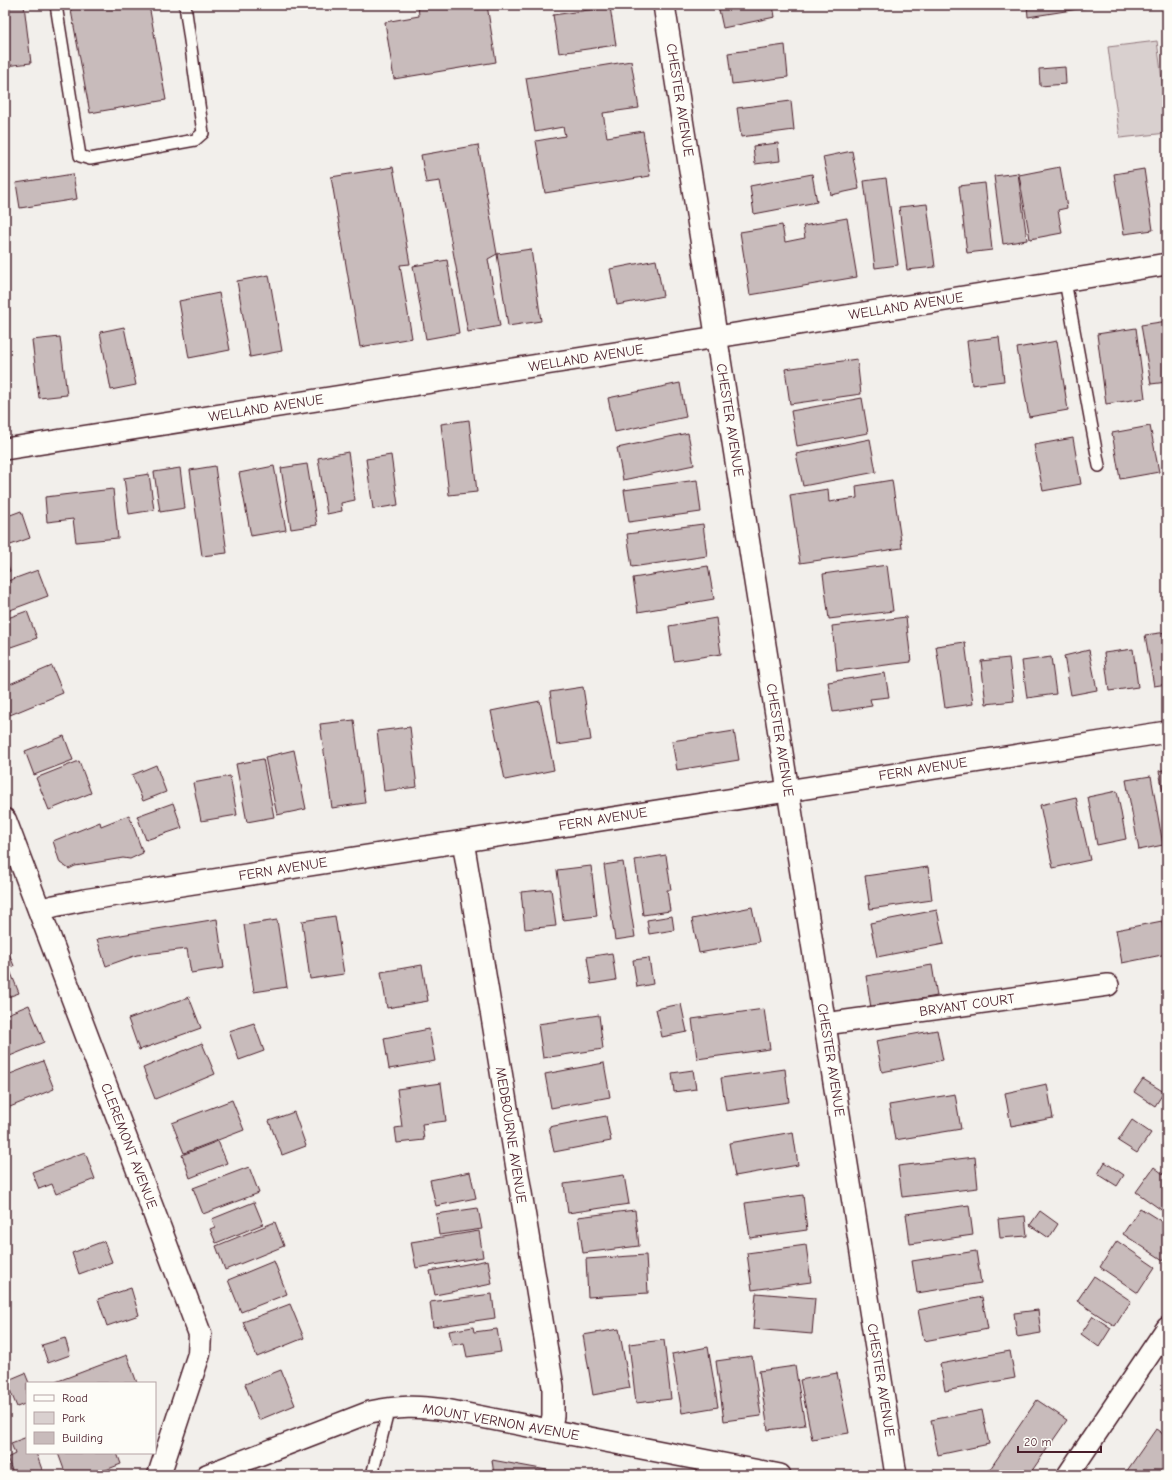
<svg xmlns="http://www.w3.org/2000/svg" width="1172" height="1480" viewBox="0 0 1172 1480" font-family="'Comic Neue',sans-serif">
	<style>
		.green { fill: #d9d0cf; stroke: #92787d }
		.building { fill: #c8bbbb; stroke: #4a1f2b }
		.lines { fill: none; stroke-linecap: round; stroke-linejoin: round }
		.lane-casing { stroke: #4a1f2b; stroke-width: 14 }
		.street-casing { stroke: #4a1f2b; stroke-width: 24 }
		.secondary-casing { stroke: #4a1f2b; stroke-width: 25 }
		.lane { stroke: #fdfcf7; stroke-width: 11 }
		.street { stroke: #fdfcf7; stroke-width: 21 }
		.secondary { stroke: #fdfcf7; stroke-width: 22 }
		.labels { text-anchor: middle; dominant-baseline: central; stroke-width: 3.5; stroke-linejoin: round; paint-order: stroke }
		.street-label { font-size: 14px; fill: #4a1f2b; stroke: #fdfcf7 }
	</style>
	<rect width="100%" height="100%" fill="#f2efeb"/>
	<filter id="ink" filterUnits="userSpaceOnUse"><feTurbulence type="fractalNoise" baseFrequency=".025" numOctaves="2"/><feDisplacementMap in="SourceGraphic" scale="8" xChannelSelector="R" yChannelSelector="G"/><feConvolveMatrix kernelMatrix="1 2 1 2 8 2 1 2 1" color-interpolation-filters="sRGB"/></filter>
	<g filter="url(#ink)">
		<!-- green -->
		<path class="green" d="M1157 41 1167 118V133L1120 138 1108 47Z"/>
		<!-- building -->
		<g class="building">
			<path d="M5 5H24L31 63 5 66Z"/>
			<path d="M70 5H149L166 100 90 113Z"/>
			<path d="M418 5H462V7L476 5H487L496 62 394 79 385 22 419 16Z"/>
			<path d="M718 5H773L775 17 723 28Z"/>
			<path d="M1027 5H1103L1028 17Z"/>
			<path d="M610 7 616 45 559 53 553 15Z"/>
			<path d="M785 45 788 77 732 84 728 53Z"/>
			<path d="M631 61 639 108 603 113 607 137 643 131 650 176 545 193 536 141 565 136 563 127 535 132 526 78Z"/>
			<path d="M1065 67 1066 84 1040 86 1039 69Z"/>
			<path d="M791 101 794 130 741 137 737 108Z"/>
			<path d="M778 143 780 161 755 164 753 146Z"/>
			<path d="M478 145 497 254 488 259 500 326 468 332 440 181 426 183 421 155Z"/>
			<path d="M852 151 859 189 831 195 823 157Z"/>
			<path d="M393 167 410 264 400 265 412 338 360 347 331 177Z"/>
			<path d="M1060 167 1067 208 1058 210 1062 233 1030 239 1019 175Z"/>
			<path d="M1144 169 1153 230 1124 234 1114 174Z"/>
			<path d="M1018 173 1027 240 1003 244 994 176Z"/>
			<path d="M73 174 77 199 20 208 16 183Z"/>
			<path d="M812 174 817 202 754 214 750 186Z"/>
			<path d="M886 178 898 265 875 268 864 181Z"/>
			<path d="M985 183 992 250 967 253 959 186Z"/>
			<path d="M927 204 935 267 907 270 899 207Z"/>
			<path d="M847 218 857 277 750 295 740 232 782 225 785 242 805 238 803 226Z"/>
			<path d="M531 249 541 321 508 326 497 254Z"/>
			<path d="M447 260 459 333 426 339 413 266Z"/>
			<path d="M656 260 663 296 617 305 610 269Z"/>
			<path d="M269 275 282 351 250 357 237 281Z"/>
			<path d="M219 293 230 350 189 358 179 301Z"/>
			<path d="M1167 321V382L1151 384 1141 325Z"/>
			<path d="M124 327 136 385 111 390 100 332Z"/>
			<path d="M1136 328 1145 398 1106 404 1097 334Z"/>
			<path d="M60 337 67 395 39 398 32 340Z"/>
			<path d="M999 337 1004 381 972 385 967 341Z"/>
			<path d="M1057 341 1068 410 1029 417 1017 348Z"/>
			<path d="M857 359 861 394 790 404 785 369Z"/>
			<path d="M680 383 686 417 615 432 608 398Z"/>
			<path d="M862 398 868 433 797 446 791 411Z"/>
			<path d="M469 420 477 492 449 495 441 424Z"/>
			<path d="M1150 426 1159 472 1120 479 1112 433Z"/>
			<path d="M688 433 694 465 623 480 617 448Z"/>
			<path d="M1073 438 1081 484 1043 491 1034 445Z"/>
			<path d="M870 439 876 472 803 486 796 454Z"/>
			<path d="M348 452 355 500 341 503 342 511 327 514 318 458Z"/>
			<path d="M391 455 398 505 373 509 366 459Z"/>
			<path d="M307 464 317 525 291 529 281 468Z"/>
			<path d="M215 466 227 553 202 556 190 470Z"/>
			<path d="M274 466 286 530 251 536 239 473Z"/>
			<path d="M180 468 185 508 160 512 154 472Z"/>
			<path d="M149 474 154 510 129 514 124 478Z"/>
			<path d="M697 480 701 512 629 522 624 490Z"/>
			<path d="M892 480 902 548 800 563 790 495 828 489 829 502 857 498 856 486Z"/>
			<path d="M113 489 118 538 76 542 73 519 47 522 45 497Z"/>
			<path d="M21 511 30 538 5 547V517Z"/>
			<path d="M703 524 707 556 632 567 627 534Z"/>
			<path d="M5 557 10 571 5 573Z"/>
			<path d="M887 565 893 611 829 619 823 574Z"/>
			<path d="M708 566 714 599 638 612 633 578Z"/>
			<path d="M38 570 48 596 5 612V582Z"/>
			<path d="M27 611 37 638 5 649V619Z"/>
			<path d="M906 617 911 662 837 671 832 626Z"/>
			<path d="M716 618 721 654 674 661 669 626Z"/>
			<path d="M1167 632V684L1154 686 1145 635Z"/>
			<path d="M965 642 973 704 945 708 936 646Z"/>
			<path d="M1133 649 1138 687 1109 691 1104 653Z"/>
			<path d="M1089 650 1097 690 1071 695 1064 656Z"/>
			<path d="M1051 657 1056 694 1027 698 1022 661Z"/>
			<path d="M1009 658 1014 701 986 704 981 661Z"/>
			<path d="M52 666 63 693 10 715 5 703V686Z"/>
			<path d="M885 673 889 697 870 699 872 706 833 712 828 682Z"/>
			<path d="M583 687 591 740 557 745 550 692Z"/>
			<path d="M540 701 554 770 505 780 491 711Z"/>
			<path d="M354 720 365 803 332 808 320 724Z"/>
			<path d="M410 727 417 787 384 791 377 731Z"/>
			<path d="M734 731 739 760 677 770 672 741Z"/>
			<path d="M64 736 73 760 34 775 25 751Z"/>
			<path d="M294 750 306 809 277 815 265 757Z"/>
			<path d="M263 759 274 817 247 822 236 764Z"/>
			<path d="M79 761 91 793 49 810 36 778Z"/>
			<path d="M156 765 166 792 143 801 132 775Z"/>
			<path d="M1167 769V811L1159 771Z"/>
			<path d="M230 776 237 815 201 821 193 783Z"/>
			<path d="M1151 776 1163 845 1139 850 1126 780Z"/>
			<path d="M1117 791 1126 839 1097 845 1088 797Z"/>
			<path d="M1076 797 1090 860 1053 868 1040 805Z"/>
			<path d="M173 803 182 828 146 840 137 816Z"/>
			<path d="M129 815 143 853 130 859 123 858 75 866 69 869 60 863 53 841 100 822 101 826Z"/>
			<path d="M666 855 671 890H667L670 911 643 915 635 860Z"/>
			<path d="M623 862 635 937 615 940 604 865Z"/>
			<path d="M591 866 597 916 563 920 557 870Z"/>
			<path d="M928 867 932 900 870 909 865 876Z"/>
			<path d="M551 889 556 926 525 929 521 892Z"/>
			<path d="M752 907 759 942 699 953 692 919Z"/>
			<path d="M937 910 944 944 877 957 870 923Z"/>
			<path d="M335 916 344 974 310 979 302 921Z"/>
			<path d="M672 916 674 930 649 934 647 920Z"/>
			<path d="M217 919 224 968 191 973 187 949 137 955 106 966 97 939Z"/>
			<path d="M277 920 287 987 254 992 244 925Z"/>
			<path d="M1162 921 1167 954 1122 963 1116 930Z"/>
			<path d="M8 951 14 966 9 968 19 993 5 998V952Z"/>
			<path d="M612 953 616 980 591 984 587 957Z"/>
			<path d="M649 958 653 984 637 987 633 960Z"/>
			<path d="M422 965 428 1001 387 1008 381 972Z"/>
			<path d="M932 965 937 996 871 1008 866 976Z"/>
			<path d="M189 997 201 1028 139 1050 128 1019Z"/>
			<path d="M681 1004 687 1032 662 1037 656 1009Z"/>
			<path d="M29 1005 44 1042 5 1058V1015Z"/>
			<path d="M764 1009 770 1049 697 1059 692 1019Z"/>
			<path d="M599 1015 603 1049 543 1058 538 1024Z"/>
			<path d="M254 1023 264 1051 239 1060 229 1031Z"/>
			<path d="M429 1029 435 1061 389 1069 384 1038Z"/>
			<path d="M937 1030 943 1060 882 1072 876 1041Z"/>
			<path d="M202 1043 215 1074 155 1099 143 1068Z"/>
			<path d="M43 1061 54 1089 5 1109V1076Z"/>
			<path d="M604 1063 610 1097 551 1108 545 1074Z"/>
			<path d="M785 1069 789 1102 726 1111 721 1078Z"/>
			<path d="M693 1070 696 1089 674 1092 672 1073Z"/>
			<path d="M1143 1079 1164 1092 1155 1106 1134 1092Z"/>
			<path d="M441 1083 446 1121 422 1124 424 1140 397 1143 395 1128 402 1127 397 1089Z"/>
			<path d="M1047 1084 1053 1118 1011 1126 1005 1093Z"/>
			<path d="M955 1094 961 1129 895 1140 889 1105Z"/>
			<path d="M232 1100 244 1130 184 1153 172 1123Z"/>
			<path d="M294 1112 306 1146 282 1155 269 1121Z"/>
			<path d="M606 1116 611 1141 554 1152 549 1127Z"/>
			<path d="M1132 1120 1151 1133 1137 1153 1118 1141Z"/>
			<path d="M793 1132 798 1165 735 1176 729 1143Z"/>
			<path d="M218 1141 227 1163 190 1178 182 1155Z"/>
			<path d="M85 1152 95 1179 56 1194 52 1184 39 1189 32 1172Z"/>
			<path d="M975 1157 978 1188 902 1197 898 1166Z"/>
			<path d="M1105 1162 1124 1175 1117 1186 1098 1174Z"/>
			<path d="M249 1167 259 1193 203 1214 193 1188Z"/>
			<path d="M1154 1167 1167 1177V1214L1136 1192Z"/>
			<path d="M470 1172 476 1198 436 1206 430 1180Z"/>
			<path d="M624 1175 629 1204 568 1213 564 1184Z"/>
			<path d="M803 1195 807 1230 750 1238 745 1203Z"/>
			<path d="M254 1202 263 1224 216 1243 210 1229 215 1227 212 1219Z"/>
			<path d="M969 1205 973 1235 910 1244 906 1214Z"/>
			<path d="M478 1208 482 1229 439 1235 436 1214Z"/>
			<path d="M1140 1208 1167 1225V1254L1163 1260 1123 1234Z"/>
			<path d="M635 1210 639 1246 583 1253 578 1217Z"/>
			<path d="M1040 1211 1058 1224 1049 1238 1030 1225Z"/>
			<path d="M1025 1216 1027 1236 1000 1238 998 1219Z"/>
			<path d="M275 1222 284 1246 225 1270 216 1246Z"/>
			<path d="M479 1231 483 1257 416 1268 411 1242Z"/>
			<path d="M104 1241 112 1262 79 1274 72 1253Z"/>
			<path d="M1117 1241 1155 1267 1138 1293 1100 1267Z"/>
			<path d="M806 1245 811 1282 752 1290 747 1253Z"/>
			<path d="M976 1251 981 1283 917 1293 912 1261Z"/>
			<path d="M646 1255 648 1293 588 1297 586 1259Z"/>
			<path d="M488 1260 492 1284 435 1295 430 1271Z"/>
			<path d="M274 1261 287 1294 241 1312 228 1280Z"/>
			<path d="M1094 1276 1131 1301 1115 1326 1077 1301Z"/>
			<path d="M131 1288 139 1315 107 1326 98 1299Z"/>
			<path d="M756 1293 815 1298 812 1334 753 1329Z"/>
			<path d="M492 1294 495 1318 433 1327 430 1302Z"/>
			<path d="M982 1297 988 1329 924 1341 918 1310Z"/>
			<path d="M290 1304 304 1338 257 1357 243 1322Z"/>
			<path d="M1038 1310 1041 1333 1017 1337 1014 1313Z"/>
			<path d="M1093 1316 1111 1328 1099 1347 1081 1334Z"/>
			<path d="M473 1327 474 1332 497 1329 501 1352 467 1357 464 1343 452 1345 449 1331Z"/>
			<path d="M619 1329 630 1388 593 1395 583 1335Z"/>
			<path d="M65 1338 70 1355 48 1363 42 1345Z"/>
			<path d="M664 1340 671 1399 636 1403 629 1344Z"/>
			<path d="M708 1347 718 1407 682 1413 672 1354Z"/>
			<path d="M1010 1351 1015 1378 945 1391 940 1364Z"/>
			<path d="M127 1355 137 1383H53Z"/>
			<path d="M752 1356 761 1416 724 1421 716 1361Z"/>
			<path d="M795 1366 805 1425 768 1430 759 1371Z"/>
			<path d="M281 1370 295 1405 259 1420 245 1384Z"/>
			<path d="M25 1373 29 1383H27V1403L17 1407 6 1381Z"/>
			<path d="M837 1373 849 1433 812 1439 800 1380Z"/>
			<path d="M1037 1400 1067 1420 1029 1475H986Z"/>
			<path d="M982 1410 989 1444 938 1455 931 1420Z"/>
			<path d="M1156 1429 1167 1437V1468L1162 1475H1124Z"/>
			<path d="M27 1437V1453H36L44 1475H14L7 1458 15 1454 11 1443Z"/>
			<path d="M58 1453H117L121 1464 93 1475H66Z"/>
			<path d="M492 1460 574 1475H494Z"/>
		</g>
		<g class="lines">
			<defs>
				<g id="lane">
					<path d="M56 5 80 156 90 159 195 140 203 133 185 5"/>
					<path d="M1065 281 1099 466"/>
					<path d="M372 1475 389 1408"/>
				</g>
				<g id="street">
					<path d="M664 5 896 1475"/>
					<path d="M5 449 717 337 1167 264"/>
					<path d="M463 841 553 1387V1416L550 1430"/>
					<path d="M39 910 54 906 84 900 1167 732"/>
					<path d="M825 1024 1108 985"/>
					<path d="M207 1475 370 1412C398 1406 418 1406 446 1410L780 1475"/>
					<path d="M1068 1475 1167 1328"/>
				</g>
				<path id="secondary" d="M5 820 200 1334 199 1354 159 1475"/>
			</defs>
			<!-- lane casing -->
			<use href="#lane" class="lane-casing"/>
			<!-- street casing -->
			<use href="#street" class="street-casing"/>
			<!-- secondary casing -->
			<use href="#secondary" class="secondary-casing"/>
			<!-- lane -->
			<use href="#lane" class="lane"/>
			<!-- street -->
			<use href="#street" class="street"/>
			<!-- secondary -->
			<use href="#secondary" class="secondary"/>
		</g>
	</g>
	<g class="labels">
		<!-- street labels -->
		<g class="street-label">
			<text transform="translate(680 100) rotate(81)">CHESTER AVENUE</text>
			<text transform="translate(906 306) rotate(-9)">WELLAND AVENUE</text>
			<text transform="translate(586 358) rotate(-9)">WELLAND AVENUE</text>
			<text transform="translate(266 408) rotate(-9)">WELLAND AVENUE</text>
			<text transform="translate(730 420) rotate(81)">CHESTER AVENUE</text>
			<text transform="translate(780 740) rotate(81)">CHESTER AVENUE</text>
			<text transform="translate(923 769) rotate(-9)">FERN AVENUE</text>
			<text transform="translate(603 819) rotate(-9)">FERN AVENUE</text>
			<text transform="translate(283 869) rotate(-9)">FERN AVENUE</text>
			<text transform="translate(967 1005) rotate(-8)">BRYANT COURT</text>
			<text transform="translate(831 1060) rotate(81)">CHESTER AVENUE</text>
			<text transform="translate(511 1135) rotate(81)">MEDBOURNE AVENUE</text>
			<text transform="translate(129 1146) rotate(69)">CLEREMONT AVENUE</text>
			<text transform="translate(881 1380) rotate(81)">CHESTER AVENUE</text>
			<text transform="translate(501 1422) rotate(10)">MOUNT VERNON AVENUE</text>
		</g>
	</g>
	<!-- margin -->
	<rect width="1172" height="1480" fill="none" stroke="#fdfcf7" stroke-width="20"/>
	<rect x="10" y="10" width="1152" height="1460" fill="none" stroke="#4a1f2b" stroke-width="1.5" filter="url(#ink)"/>
	<!-- legend -->
	<rect x="26" y="1382" width="130" height="72" fill="#fdfcf7" stroke="#b5a4a5"/>
	<rect x="34" y="1395" width="20" height="6" fill="#fdfcf7" stroke="#b5a4a5"/>
	<text x="62" y="1402" font-size="12" fill="#4a1f2b">Road</text>
	<rect x="34" y="1412" width="20" height="12" fill="#d9d0cf" stroke="#b5a4a5"/>
	<text x="62" y="1422" font-size="12" fill="#4a1f2b">Park</text>
	<rect x="34" y="1432" width="20" height="12" fill="#c8bbbb" stroke="#b5a4a5"/>
	<text x="62" y="1442" font-size="12" fill="#4a1f2b">Building</text>
	<!-- scale -->
	<path d="M1018 1446v6h83v-6" fill="none" stroke="#4a1f2b" stroke-width="2"/>
	<text x="1024" y="1446" font-size="12" fill="#4a1f2b" stroke="#fdfcf7" stroke-width="3" paint-order="stroke">20 m</text>
</svg>
